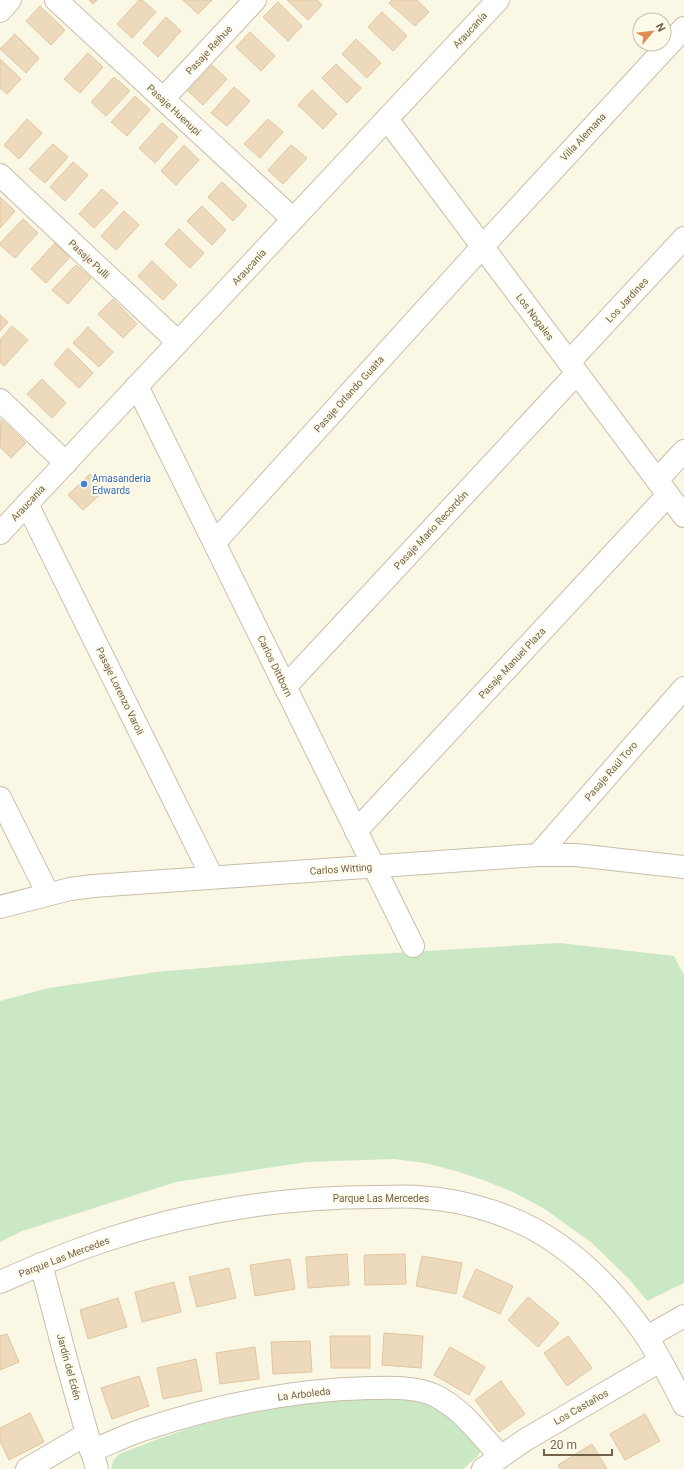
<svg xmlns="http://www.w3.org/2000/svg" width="684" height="1469" viewBox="0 0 684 1469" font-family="Roboto,sans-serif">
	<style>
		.green { fill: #cbe8c4 }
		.building { fill: #eddabc; stroke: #e1c69f }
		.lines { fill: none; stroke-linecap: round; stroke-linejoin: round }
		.street-casing { stroke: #c9bea9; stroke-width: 24 }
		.secondary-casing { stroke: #cdc0a7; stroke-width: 24 }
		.street { stroke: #fff; stroke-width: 22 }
		.secondary { stroke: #fff; stroke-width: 22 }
		.shop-dot { fill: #3f7fe0; stroke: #fefbeb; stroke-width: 1.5 }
		.labels { text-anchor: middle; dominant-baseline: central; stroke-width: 4; stroke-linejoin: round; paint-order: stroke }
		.street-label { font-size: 10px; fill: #73624b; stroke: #fefbeb }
		.shop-label { font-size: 10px; fill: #366cbe; stroke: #fefbeb; text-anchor: start }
	</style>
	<rect width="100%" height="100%" fill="#fbf7e5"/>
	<!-- green -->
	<g class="green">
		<path d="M560 943 674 956 684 975V1283L647 1301 630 1280 591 1242 543 1208 515 1193 486 1181 456 1171 425 1163 394 1159 307 1162 176 1182 22 1231 0 1242V1001L49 988 156 972 343 956Z"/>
		<path d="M394 1396 429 1403 459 1423 481 1451 477 1457 463 1469H111L113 1461 119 1454 158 1439 196 1426 238 1416 302 1403Z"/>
	</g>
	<!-- building -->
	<g class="building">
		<path d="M89 0H97L93 4Z"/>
		<path d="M139 0H142L156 12 132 38 117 24Z"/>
		<path d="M183 0H212L198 14Z"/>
		<path d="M287 0H317L322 5 308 20Z"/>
		<path d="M392 0H417L429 12 415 26 389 3Z"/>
		<path d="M278 2 302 26 288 41 263 17Z"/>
		<path d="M40 6 65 30 51 45 26 21Z"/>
		<path d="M382 12 407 36 393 51 368 27Z"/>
		<path d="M166 17 181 31 158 57 143 43Z"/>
		<path d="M250 32 275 56 261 71 236 47Z"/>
		<path d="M15 34 39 58 26 73 0 49Z"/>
		<path d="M356 39 381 63 367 78 342 54Z"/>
		<path d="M88 53 103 67 80 93 64 79Z"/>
		<path d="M0 59 21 79 7 94 0 88Z"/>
		<path d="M336 64 361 88 347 103 322 78Z"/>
		<path d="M212 65 227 79 203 105 188 91Z"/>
		<path d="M114 77 130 91 106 116 91 102Z"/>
		<path d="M234 87 250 101 227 126 211 113Z"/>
		<path d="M312 90 337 114 323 129 298 105Z"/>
		<path d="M135 96 150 110 127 136 111 122Z"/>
		<path d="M27 119 42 133 19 159 4 145Z"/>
		<path d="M268 119 283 132 260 158 244 144Z"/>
		<path d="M162 123 178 137 155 163 139 148Z"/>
		<path d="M53 144 68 157 45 183 29 169Z"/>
		<path d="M184 145 199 160 176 185 161 171Z"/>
		<path d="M291 145 307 158 283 184 268 170Z"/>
		<path d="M73 162 88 175 65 201 50 187Z"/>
		<path d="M222 182 247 206 233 221 208 197Z"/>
		<path d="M102 189 118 203 94 228 79 214Z"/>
		<path d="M0 197 15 211 0 228Z"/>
		<path d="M202 206 226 230 212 245 187 221Z"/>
		<path d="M124 211 139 225 116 250 101 236Z"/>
		<path d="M23 219 38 233 15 258 0 245V243Z"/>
		<path d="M179 229 204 253 190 268 165 244Z"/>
		<path d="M55 243 70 257 46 283 31 269Z"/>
		<path d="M152 261 177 285 163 300 138 276Z"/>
		<path d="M76 265 91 278 68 304 52 290Z"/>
		<path d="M113 299 137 324 123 338 98 314Z"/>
		<path d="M0 315 8 322 0 331Z"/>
		<path d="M12 326 28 340 4 366 0 362V340Z"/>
		<path d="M88 327 113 352 99 367 73 343Z"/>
		<path d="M68 348 93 373 79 388 54 364Z"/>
		<path d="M42 379 66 403 52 418 27 394Z"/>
		<path d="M1 419 26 443 11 458 0 447Z"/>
		<path d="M90 474 105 490 83 510 68 495Z"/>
		<path d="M347 1254 349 1285 308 1288 306 1257Z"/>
		<path d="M405 1254 406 1284 365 1285 364 1255Z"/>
		<path d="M422 1256 462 1263 456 1294 416 1286Z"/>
		<path d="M290 1259 295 1289 255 1296 250 1265Z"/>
		<path d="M229 1268 236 1298 197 1307 189 1277Z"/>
		<path d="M476 1269 513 1286 500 1314 463 1297Z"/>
		<path d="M174 1282 181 1312 142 1322 135 1292Z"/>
		<path d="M528 1297 559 1323 538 1347 508 1320Z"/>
		<path d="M118 1298 127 1327 88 1339 80 1310Z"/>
		<path d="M384 1333 423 1336 421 1368 382 1365Z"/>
		<path d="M7 1334 19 1362 0 1370V1336Z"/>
		<path d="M330 1336H370V1368H331Z"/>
		<path d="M568 1336 592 1368 567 1386 544 1353Z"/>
		<path d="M310 1341 312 1372 273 1374 271 1342Z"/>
		<path d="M255 1347 259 1379 220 1384 216 1353Z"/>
		<path d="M450 1347 485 1367 469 1395 434 1375Z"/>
		<path d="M196 1359 202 1391 163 1399 157 1368Z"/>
		<path d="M139 1376 149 1406 112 1419 101 1388Z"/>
		<path d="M501 1381 525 1414 499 1432 475 1400Z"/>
		<path d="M30 1413 44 1442 9 1460 0 1441V1428Z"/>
		<path d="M645 1414 660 1441 625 1460 610 1434Z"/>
		<path d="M592 1444 607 1469H560L558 1465Z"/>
	</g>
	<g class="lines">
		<defs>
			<g id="street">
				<path d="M56 0 293 219"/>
				<path d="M0 11 10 0"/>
				<path d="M163 99 255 0"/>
				<path d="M387 119 684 516"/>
				<path d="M0 175 178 342"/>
				<path d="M569 362 684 238"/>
				<path d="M137 386 413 946"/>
				<path d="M0 400 66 463"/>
				<path d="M657 480 684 451"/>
				<path d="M27 504 212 877"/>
				<path d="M215 542 483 246 684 28"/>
				<path d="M285 687 577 373"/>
				<path d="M0 798 48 894"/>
				<path d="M356 831 668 495"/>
				<path d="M538 855 684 688"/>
				<path d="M0 907 70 889 93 886 538 855H576L684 867"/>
				<path d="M41 1264 66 1359 97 1469"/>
				<path d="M0 1282C34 1267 68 1253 103 1241 190 1212 283 1197 375 1197 389 1197 404 1196 418 1197 467 1200 519 1216 559 1245 593 1269 622 1301 646 1336 660 1357 672 1382 684 1405"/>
				<path d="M647 1337 684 1316"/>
				<path d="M91 1451C108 1444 125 1436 142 1430 214 1406 291 1390 368 1388 390 1388 415 1386 436 1396 462 1409 481 1435 500 1456"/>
				<path d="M27 1469 87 1434"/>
				<path d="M483 1469 525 1440 660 1361"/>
			</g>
			<path id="secondary" d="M0 533 498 0"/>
		</defs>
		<!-- street casing -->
		<use href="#street" class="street-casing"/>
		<!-- secondary casing -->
		<use href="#secondary" class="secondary-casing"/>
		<!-- street -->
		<use href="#street" class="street"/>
		<!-- secondary -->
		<use href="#secondary" class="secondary"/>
	</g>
	<!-- markers -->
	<circle class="shop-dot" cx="84" cy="484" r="4"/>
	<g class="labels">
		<!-- street labels -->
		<g class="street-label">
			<text transform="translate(470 30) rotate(-47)">Araucanía</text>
			<text transform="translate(209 50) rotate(-47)">Pasaje Reihue</text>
			<text transform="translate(174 110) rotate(43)">Pasaje Huenupi</text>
			<text transform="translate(583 137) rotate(-47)">Villa Alemana</text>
			<text transform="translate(89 259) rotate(43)">Pasaje Pulli</text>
			<text transform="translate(249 267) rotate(-47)">Araucanía</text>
			<text transform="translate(627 300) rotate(-47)">Los Jardines</text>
			<text transform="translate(535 317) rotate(53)">Los Nogales</text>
			<text transform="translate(349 394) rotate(-48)">Pasaje Orlando Guaita</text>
			<text transform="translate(28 503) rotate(-47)">Araucanía</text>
			<text transform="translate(431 530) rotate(-47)">Pasaje Mario Recordón</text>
			<text transform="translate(512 663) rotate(-47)">Pasaje Manuel Plaza</text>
			<text transform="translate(275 666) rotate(64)">Carlos Dittborn</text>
			<text transform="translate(120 691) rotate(64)">Pasaje Lorenzo Varoli</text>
			<text transform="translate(611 771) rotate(-49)">Pasaje Raúl Toro</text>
			<text transform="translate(341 869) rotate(-4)">Carlos Witting</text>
			<text x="381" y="1198">Parque Las Mercedes</text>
			<text transform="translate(64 1257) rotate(-21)">Parque Las Mercedes</text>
			<text transform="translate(69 1367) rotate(75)">Jardín del Edén</text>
			<text transform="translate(304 1394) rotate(-7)">La Arboleda</text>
			<text transform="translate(581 1407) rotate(-30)">Los Castaños</text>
		</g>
		<!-- shop labels -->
		<g class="shop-label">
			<text x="92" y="478">Amasanderia<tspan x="92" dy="12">Edwards</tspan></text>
		</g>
	</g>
	<!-- north arrow -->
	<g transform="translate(652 32) rotate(62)"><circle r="19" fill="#fefbeb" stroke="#c6beab"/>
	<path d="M0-3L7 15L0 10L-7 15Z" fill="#e08e50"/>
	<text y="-6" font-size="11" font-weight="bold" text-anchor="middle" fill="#73624b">N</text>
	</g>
	<!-- scale -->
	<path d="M544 1449v6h68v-6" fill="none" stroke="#73624b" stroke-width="2"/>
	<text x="550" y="1449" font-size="12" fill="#73624b" stroke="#fefbeb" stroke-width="3" paint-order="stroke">20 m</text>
</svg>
